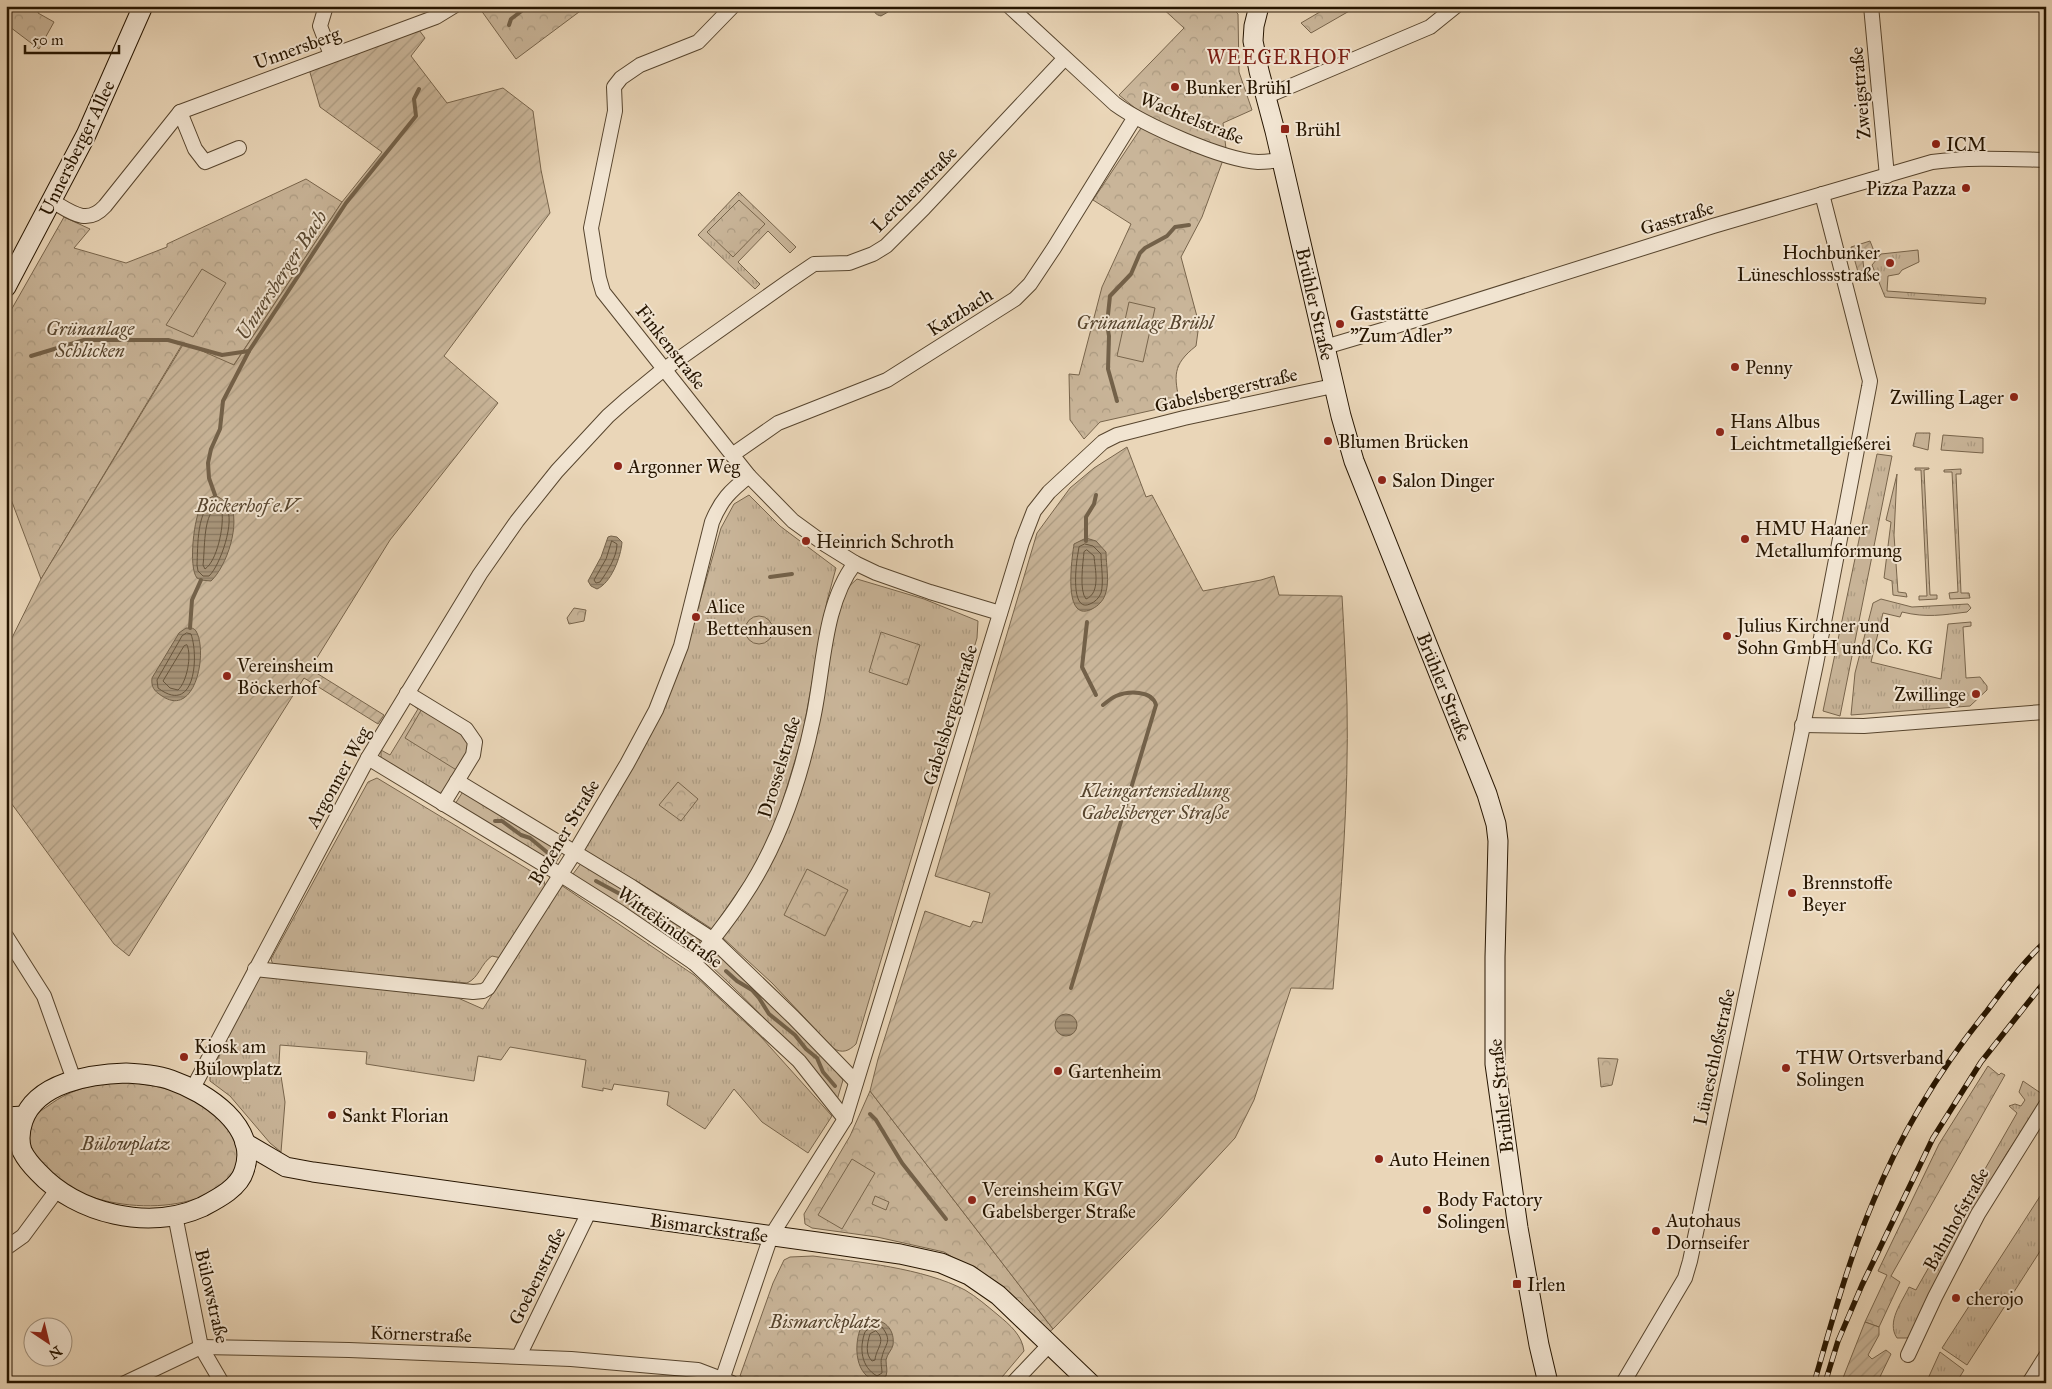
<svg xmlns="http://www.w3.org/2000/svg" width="2052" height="1389" viewBox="0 0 2052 1389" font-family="'IM FELL Great Primer',serif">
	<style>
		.grass { fill: url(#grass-tufts); stroke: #78654c }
		.forest { fill: url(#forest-crowns); stroke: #78654c }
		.garden { fill: url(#garden-furrows); stroke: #78654c }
		.pitch { fill: #c9b599; stroke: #78654c }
		.water { fill: url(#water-rules); stroke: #736149 }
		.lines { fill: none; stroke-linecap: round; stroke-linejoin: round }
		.shore { stroke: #66543c; stroke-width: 1 }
		.stream { stroke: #736149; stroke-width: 4 }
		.street-casing { stroke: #57452e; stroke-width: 16 }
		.secondary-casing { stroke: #261500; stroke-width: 21 }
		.street { stroke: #f1e4d1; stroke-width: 14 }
		.secondary { stroke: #f1e4d1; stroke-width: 19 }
		.rail-casing { stroke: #261500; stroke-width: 5.5 }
		.rail { stroke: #f1e4d1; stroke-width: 4; stroke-dasharray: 11; stroke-linecap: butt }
		.poi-dot { fill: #8f2418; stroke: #f1e4d1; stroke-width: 2 }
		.labels { text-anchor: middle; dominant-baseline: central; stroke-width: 4; stroke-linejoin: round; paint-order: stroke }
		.street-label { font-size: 19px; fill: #261500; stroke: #f1e4d1 }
		.poi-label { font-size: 19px; fill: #261500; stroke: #f1e4d1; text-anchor: start }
		.park-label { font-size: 19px; font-style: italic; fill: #57452e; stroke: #f1e4d1 }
		.neighbourhood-label { font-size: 20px; letter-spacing: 1px; fill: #7a1f14; stroke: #f1e4d1 }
		.water-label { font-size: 20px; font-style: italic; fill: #5a4830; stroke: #f1e4d1 }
	</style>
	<defs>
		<pattern id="grass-tufts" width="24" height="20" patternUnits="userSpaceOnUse" patternTransform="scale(1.25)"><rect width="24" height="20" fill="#c9b599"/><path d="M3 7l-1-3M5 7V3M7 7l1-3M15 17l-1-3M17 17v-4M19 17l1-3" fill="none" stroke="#ac9b82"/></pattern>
		<pattern id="forest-crowns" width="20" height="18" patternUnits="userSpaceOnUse" patternTransform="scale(1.25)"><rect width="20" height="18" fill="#c9b599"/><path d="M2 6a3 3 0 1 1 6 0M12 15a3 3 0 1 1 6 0" fill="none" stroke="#ac9b82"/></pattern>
		<pattern id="garden-furrows" width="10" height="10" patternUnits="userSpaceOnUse" patternTransform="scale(1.25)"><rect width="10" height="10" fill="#c9b599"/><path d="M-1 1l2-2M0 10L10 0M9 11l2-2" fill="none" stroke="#ac9b82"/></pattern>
		<pattern id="water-rules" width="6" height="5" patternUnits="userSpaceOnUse" patternTransform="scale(1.25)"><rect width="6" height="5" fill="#a79479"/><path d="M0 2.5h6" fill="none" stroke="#887861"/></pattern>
	</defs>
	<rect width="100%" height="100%" fill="#ead6b8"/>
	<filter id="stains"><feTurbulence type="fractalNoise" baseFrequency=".004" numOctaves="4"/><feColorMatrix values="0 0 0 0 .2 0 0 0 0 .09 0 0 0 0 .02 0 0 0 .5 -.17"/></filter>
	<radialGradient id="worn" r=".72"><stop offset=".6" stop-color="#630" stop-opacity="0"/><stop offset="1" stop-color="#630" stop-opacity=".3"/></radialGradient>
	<!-- grass -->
	<g class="grass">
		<path d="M739 192 796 247 790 253 768 231 738 262 760 284 755 289 698 235Z"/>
		<path d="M1918 250 1919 262 1902 270 1899 274 1888 276 1887 291 1986 298 1985 304 1885 297 1872 265 1881 254Z"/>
		<path d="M1916 433H1930L1928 450 1913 446Z"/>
		<path d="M1943 435 1983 438V453L1941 450Z"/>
		<path d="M1877 454 1892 456 1840 716 1823 711Z"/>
		<path d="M1915 468H1929V469L1924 470 1930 595H1937V599L1919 600V596H1927L1921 470H1915Z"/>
		<path d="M1961 469V474H1956L1961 593H1969L1970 598 1950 599 1949 593 1958 592 1952 472H1944V470Z"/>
		<path d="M1897 474 1894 535 1898 592 1906 593 1907 597 1893 595 1892 581 1884 578 1891 522 1886 520Z"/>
		<path d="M749 495 780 526 836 568 827 601 802 737 777 820 767 845 750 874 712 929 674 904 584 850 689 639 721 528 734 504Z"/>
		<path d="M857 579 924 599 978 621 977 638 856 1044C849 1051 842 1054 833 1048L772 983 722 937 769 865 838 609 846 589Z"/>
		<path d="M1881 599 1912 607 1968 604 1971 608 1967 612C1942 615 1927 618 1902 612L1900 617 1883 613 1871 662 1941 679 1948 624 1971 622V626L1963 627 1966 678 1980 677 1987 686V690L1970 706 1851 715 1855 673 1873 603Z"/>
		<path d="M410 703H416L471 746 443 793 438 794 381 759V750L390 755 418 709Z"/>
		<path d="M377 778 544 879 545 886 501 958 492 956C481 963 479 978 467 983L273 965 271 959 368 782Z"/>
		<path d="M464 790 563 851 554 866 455 804Z"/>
		<path d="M582 862 698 937 700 942 692 951 688 950 573 878V874Z"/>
		<path d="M561 885 694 975 762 1038 832 1116 808 1153 762 1122 734 1089 705 1129 667 1105 669 1092 614 1084 612 1090 603 1088V1091L582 1087 586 1060 510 1047 501 1060 478 1056 474 1081 366 1064 367 1052 280 1045 279 1063 285 1102 281 1152 270 1143 230 1096 210 1081V1074L220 1054 218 1053 258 975 458 998 483 1009Z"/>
		<path d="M714 954 721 955 807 1037 843 1080 837 1100C797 1051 756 1008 710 965L709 960Z"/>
		<path d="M2023 1081 2045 1096 2007 1153 1960 1233 1911 1334 1907 1338H1897C1886 1322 1902 1302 1909 1287L1916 1290 1917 1288 2017 1113 2009 1106 2015 1104 2021 1106 2025 1100 2019 1092Z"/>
		<path d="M2046 1187V1242L1967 1365 1942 1348Z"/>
		<path d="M1940 1352 1964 1370 1956 1383H1926Z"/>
	</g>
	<!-- forest -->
	<g class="forest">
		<path d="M8 6H40L38 13 54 22 39 49 6 24V9Z"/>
		<path d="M478 6H587L516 59Z"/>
		<path d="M1160 6H1230L1238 14 1239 72 1252 110 1223 123 1226 149 1223 160 1202 217 1181 257 1199 324 1196 346C1172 365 1174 376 1180 404L1100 422 1084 439 1070 420 1069 374 1079 375 1102 287 1131 224 1093 200 1141 128 1146 117 1119 95 1184 28Z"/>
		<path d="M1330 6H1358L1311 33 1301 23Z"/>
		<path d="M306 179 342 202 233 366 183 343 41 579 6 486V319L64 217 90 229 74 248 126 263 167 247V244Z"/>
		<path d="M739 200 765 224 733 257 707 232Z"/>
		<path d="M574 608 586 610 584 621 569 624 567 618Z"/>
		<circle cx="759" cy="630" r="14"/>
		<path d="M881 632 920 645 907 685 869 672Z"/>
		<path d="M423 707 466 737 471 746 458 771 405 738Z"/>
		<path d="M678 782 698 799 681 821 659 805Z"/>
		<path d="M807 869 848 890 825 936 784 915Z"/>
		<path d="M1598 1058 1618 1059 1612 1085 1601 1087Z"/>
		<path d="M1988 1066 1999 1075 2001 1073 2005 1075 1891 1276 1900 1282 1879 1327 1865 1322 1887 1275 1878 1271 1939 1144Z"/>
		<path d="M130 1082C147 1085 165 1087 181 1094 208 1106 254 1140 232 1173 201 1221 87 1212 52 1174 36 1156 24 1147 32 1122 35 1114 42 1110 48 1106 73 1087 99 1083 130 1082Z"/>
		<path d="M870 1091 1053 1329 1048 1333 987 1278 944 1252 877 1237 812 1228 805 1224 804 1214 850 1136Z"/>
		<path d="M813 1256C859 1262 923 1268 965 1290 977 1297 987 1306 998 1315 1010 1325 1022 1335 1024 1351L997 1383H755L740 1376 773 1283 784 1260 790 1257Z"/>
	</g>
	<!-- garden -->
	<g class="garden">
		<path d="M419 30 425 38 411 56 447 103 503 88 533 111 541 170 550 213 444 356 498 403 390 540 310 669 384 715 378 724 304 678 129 956 114 944 6 796V650L41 579 184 343 234 365 342 202 382 152 320 107 309 69Z"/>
		<path d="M1870 241 1874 251 1863 261 1864 270 1858 272 1851 247Z"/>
		<path d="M1127 447 1146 497 1152 495 1203 591 1261 580 1274 576 1279 595 1342 596C1344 632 1346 667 1347 703 1349 798 1341 894 1333 989L1291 988 1254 1100 1235 1138 1159 1220 1053 1329 870 1091 878 1059 925 911 970 927 973 921 982 923 990 893 935 876 1037 533 1070 488 1094 468Z"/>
		<path d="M1865 1322 1879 1327V1335L1868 1355 1872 1359 1886 1350 1891 1354 1877 1383H1841Z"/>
	</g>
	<!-- pitch -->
	<g class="pitch">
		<path d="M202 269 226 283 193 337 166 325Z"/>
		<path d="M1129 302 1155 308 1143 362 1117 356Z"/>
		<path d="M852 1159 875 1173 842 1229 818 1215Z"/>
		<path d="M875 1196 889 1202 886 1210 872 1204Z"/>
	</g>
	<!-- water -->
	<g class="water">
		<path d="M889 6 888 12 881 16C876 15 873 12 873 6Z"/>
		<path d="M215 495 230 504C241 523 227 566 211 581L201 580 197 578C188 567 194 516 202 504 205 500 210 498 215 495Z"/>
		<path d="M611 536 617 537 622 542C621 557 611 583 597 589L591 586 588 581 601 557 608 537Z"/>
		<path d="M1086 538 1096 541 1106 552C1106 565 1110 583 1105 595 1103 601 1098 606 1092 609 1062 624 1072 558 1074 544Z"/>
		<path d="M186 628C190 628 193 627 196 631 208 651 196 719 162 696 154 691 151 687 152 678L179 633Z"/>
		<circle cx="1066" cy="1025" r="11"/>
		<path d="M873 1320C886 1320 895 1331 893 1345 892 1350 887 1354 886 1360 886 1366 888 1370 886 1376L877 1381C855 1376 854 1346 860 1330Z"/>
	</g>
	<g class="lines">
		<!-- shore -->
		<g class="shore">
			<path d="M216 501C219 503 224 505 226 507 236 520 220 566 209 576H203L198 571 197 565C198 548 196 506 216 501Z"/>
			<path d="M215 508 222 512C224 527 217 561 205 569L203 565C205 550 203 517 215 508Z"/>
			<path d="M612 541 617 544C617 557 607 572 600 582L596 583 594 580 606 559Z"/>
			<path d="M1085 544 1093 546 1101 554C1101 566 1104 582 1101 593 1099 598 1095 602 1090 604 1070 613 1076 564 1078 553L1079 547Z"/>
			<path d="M1087 550 1094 556C1095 569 1101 593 1086 599 1079 591 1083 563 1084 552Z"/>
			<path d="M187 633 191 634C199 657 195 716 158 688L157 680 182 636Z"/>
			<path d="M187 645C192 655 187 682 178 690L170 688 163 681 184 646Z"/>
			<path d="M874 1325 882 1327C893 1342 885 1343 882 1357 880 1361 882 1368 882 1373L877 1376C861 1367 859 1348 865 1332Z"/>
			<path d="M876 1331C887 1341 876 1348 875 1360L872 1361C865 1354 867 1344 870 1334Z"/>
		</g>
		<!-- stream -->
		<g class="stream">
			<path d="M1330 9 1334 6"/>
			<path d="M509 25 511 19 528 6"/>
			<path d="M31 356 84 340H168L222 355 249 351"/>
			<path d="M1117 401 1108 369 1109 336 1107 324 1110 296 1131 274 1140 253 1145 248 1167 236 1175 227 1189 225"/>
			<path d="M215 495 209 478 208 463 211 449 220 429 223 401 249 351 346 203 416 116 414 99 419 89"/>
			<path d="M1086 541V517L1094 504 1096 495"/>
			<path d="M770 577 792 574"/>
			<path d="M1087 622 1082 667 1096 695"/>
			<path d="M190 628 192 600 201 580"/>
			<path d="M495 821H502L521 835 530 838 548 853H556"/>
			<path d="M596 881 620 894 628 902 645 911 655 920 670 926 693 941"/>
			<path d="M726 971 737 981 752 990 759 998 769 1014 795 1035 806 1049 817 1058 823 1072 835 1086"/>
			<path d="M1071 988 1156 705C1152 690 1128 691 1116 696 1111 698 1107 702 1103 705"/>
			<path d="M870 1114 876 1120 902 1163 946 1219"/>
		</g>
		<defs>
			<g id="street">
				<path d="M326 6 320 26 331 55"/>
				<path d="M733 6 698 42 640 65 621 78 614 87 615 111 591 228 599 278 603 292 749 476 793 521 826 545 855 563 876 573 930 592 1000 613"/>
				<path d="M1009 6 1115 104C1144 125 1223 160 1258 162 1266 162 1274 161 1281 160"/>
				<path d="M1871 6 1887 176"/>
				<path d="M1265 97 1430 27 1456 6"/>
				<path d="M180 112 195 149 205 162 239 148"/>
				<path d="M52 201C71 212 87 226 105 206L180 112 436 17 454 6"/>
				<path d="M1325 347 1396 326 1713 226 1932 162C1970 157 2007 159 2046 160"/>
				<path d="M732 455 778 423 887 380 1015 299 1030 284 1054 248 1135 117"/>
				<path d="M407 693 466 729 475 742 473 755 443 804"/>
				<path d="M1802 725 1864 726 2043 712"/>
				<path d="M368 758 561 875 621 913 694 963 799 1061 845 1119"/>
				<path d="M457 781 632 887 712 939 793 1017 856 1082"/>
				<path d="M6 936 44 996 74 1080"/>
				<path d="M694 963C711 941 729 920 744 896 779 844 800 781 813 719 824 669 823 605 855 563"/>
				<path d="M255 969 473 992 483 991 488 988 575 852 627 764 656 710 681 646 712 522C721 500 730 491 749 476"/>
				<path d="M193 1088 368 758 480 574 517 521 557 471 608 416 626 400 659 373 789 281 814 264 849 263 873 254 886 246 924 208 1064 59"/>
				<path d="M175 1215 201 1347 222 1383"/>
				<path d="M6 1248 23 1236 57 1190"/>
				<path d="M1908 1355 1935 1297 1978 1214 2046 1105"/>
				<path d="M519 1356 589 1212"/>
				<path d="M125 1383 201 1347 349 1350 571 1359 698 1370 732 1383"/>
				<path d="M721 1383 771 1236 845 1119 1022 542 1034 511 1049 492 1103 442 1117 435 1184 418 1333 386"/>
				<path d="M1013 1383 1050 1344"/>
				<path d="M1623 1383 1685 1278 1690 1261 1816 664 1869 387 1870 381 1822 194"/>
				<path d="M2029 1383 2046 1356"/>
			</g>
			<g id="secondary">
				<path d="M1259 6 1254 26 1253 41 1259 71 1275 131 1341 416 1354 461 1487 794 1496 824 1498 841 1495 957V1064L1518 1228 1539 1345 1548 1383"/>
				<path d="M6 287 86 135 143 6"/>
				<path d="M126 1073C142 1074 157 1075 171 1080 206 1092 260 1127 244 1171 239 1188 217 1199 202 1207 149 1231 77 1214 38 1172 32 1166 26 1159 22 1151 19 1142 20 1130 23 1121 36 1082 92 1074 126 1073Z"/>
				<path d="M6 1117 24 1116"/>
				<path d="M245 1143 286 1167 313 1172 817 1242 900 1254 941 1263 969 1275 998 1295 1090 1383"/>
			</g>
		</defs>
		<!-- street casing -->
		<use href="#street" class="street-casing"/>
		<!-- secondary casing -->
		<use href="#secondary" class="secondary-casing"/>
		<!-- street -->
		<use href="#street" class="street"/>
		<!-- secondary -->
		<use href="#secondary" class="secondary"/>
		<defs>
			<g id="rail">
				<path d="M1814 1383C1832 1322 1848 1261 1873 1202 1901 1133 1940 1069 1987 1011 2005 987 2024 961 2046 941"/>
				<path d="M1825 1383 1838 1341 1862 1285 1933 1138 1981 1062 2046 980"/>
			</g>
		</defs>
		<!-- rail casing -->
		<use href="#rail" class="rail-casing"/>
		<!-- rail -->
		<use href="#rail" class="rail"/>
	</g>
	<!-- markers -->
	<g class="poi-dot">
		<circle cx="1175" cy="87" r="5"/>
		<rect x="1280" y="124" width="10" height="10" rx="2.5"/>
		<circle cx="1936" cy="144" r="5"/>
		<circle cx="1966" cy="188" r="5"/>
		<circle cx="1890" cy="263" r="5"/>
		<circle cx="1340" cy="324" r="5"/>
		<circle cx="1735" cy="367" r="5"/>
		<circle cx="2014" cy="397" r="5"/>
		<circle cx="1720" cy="432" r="5"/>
		<circle cx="1328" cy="441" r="5"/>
		<circle cx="618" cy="466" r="5"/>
		<circle cx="1382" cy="480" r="5"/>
		<circle cx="1745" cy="539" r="5"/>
		<circle cx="806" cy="541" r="5"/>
		<circle cx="696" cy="617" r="5"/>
		<circle cx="1727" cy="636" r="5"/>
		<circle cx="227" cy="676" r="5"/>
		<circle cx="1976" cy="694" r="5"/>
		<circle cx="1792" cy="893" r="5"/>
		<circle cx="184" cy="1057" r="5"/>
		<circle cx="1786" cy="1068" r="5"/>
		<circle cx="1058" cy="1071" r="5"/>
		<circle cx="332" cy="1115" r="5"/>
		<circle cx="1379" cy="1159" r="5"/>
		<circle cx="972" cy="1200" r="5"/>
		<circle cx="1427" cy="1210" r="5"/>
		<circle cx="1656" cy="1231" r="5"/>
		<rect x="1512" y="1279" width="10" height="10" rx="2.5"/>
		<circle cx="1956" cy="1298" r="5"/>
	</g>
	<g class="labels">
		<!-- street labels -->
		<g class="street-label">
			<text transform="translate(297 48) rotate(-20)">Unnersberg</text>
			<text transform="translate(1860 93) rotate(-95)">Zweigstraße</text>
			<text transform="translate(1192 118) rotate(22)">Wachtelstraße</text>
			<text transform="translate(77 148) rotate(-64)">Unnersberger Allee</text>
			<text transform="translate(914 189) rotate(-45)">Lerchenstraße</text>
			<text transform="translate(1677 218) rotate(-17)">Gasstraße</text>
			<text transform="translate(1315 304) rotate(77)">Brühler Straße</text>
			<text transform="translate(960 312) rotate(-32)">Katzbach</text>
			<text transform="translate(671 347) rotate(52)">Finkenstraße</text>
			<text transform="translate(1226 390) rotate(-13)">Gabelsbergerstraße</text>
			<text transform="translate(1444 687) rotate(68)">Brühler Straße</text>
			<text transform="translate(950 715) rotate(-73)">Gabelsbergerstraße</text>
			<text transform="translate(779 767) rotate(-73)">Drosselstraße</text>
			<text transform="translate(338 777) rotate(-61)">Argonner Weg</text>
			<text transform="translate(564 832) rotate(-59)">Bozener Straße</text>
			<text transform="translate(670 927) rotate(36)">Wittekindstraße</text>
			<text transform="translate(1714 1057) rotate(-78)">Lüneschloßstraße</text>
			<text transform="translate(1501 1096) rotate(-96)">Brühler Straße</text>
			<text transform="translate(1956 1219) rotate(-61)">Bahnhofstraße</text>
			<text transform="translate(709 1228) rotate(8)">Bismarckstraße</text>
			<text transform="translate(537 1276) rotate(-64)">Goebenstraße</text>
			<text transform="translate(212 1296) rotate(77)">Bülowstraße</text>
			<text transform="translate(421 1334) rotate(2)">Körnerstraße</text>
		</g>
		<!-- poi labels -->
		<g class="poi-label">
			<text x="1185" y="87">Bunker Brühl</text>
			<text x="1295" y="129">Brühl</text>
			<text x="1946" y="144">ICM</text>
			<text x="1956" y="188" text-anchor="end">Pizza Pazza</text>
			<text x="1880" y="252" text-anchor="end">Hochbunker<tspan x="1880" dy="22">Lüneschlossstraße</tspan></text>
			<text x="1350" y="313">Gaststätte<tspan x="1350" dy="22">"Zum Adler"</tspan></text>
			<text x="1745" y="367">Penny</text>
			<text x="2004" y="397" text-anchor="end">Zwilling Lager</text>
			<text x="1730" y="421">Hans Albus<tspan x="1730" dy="22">Leichtmetallgießerei</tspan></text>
			<text x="1338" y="441">Blumen Brücken</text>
			<text x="628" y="466">Argonner Weg</text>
			<text x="1392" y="480">Salon Dinger</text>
			<text x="1755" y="528">HMU Haaner<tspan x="1755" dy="22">Metallumformung</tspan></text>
			<text x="816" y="541">Heinrich Schroth</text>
			<text x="706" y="606">Alice<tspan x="706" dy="22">Bettenhausen</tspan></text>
			<text x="1737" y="625">Julius Kirchner und<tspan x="1737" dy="22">Sohn GmbH und Co. KG</tspan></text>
			<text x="237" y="665">Vereinsheim<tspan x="237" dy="22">Böckerhof</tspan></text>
			<text x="1966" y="694" text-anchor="end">Zwillinge</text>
			<text x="1802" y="882">Brennstoffe<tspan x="1802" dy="22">Beyer</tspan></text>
			<text x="194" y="1046">Kiosk am<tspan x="194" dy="22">Bülowplatz</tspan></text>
			<text x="1796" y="1057">THW Ortsverband<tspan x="1796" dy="22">Solingen</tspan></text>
			<text x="1068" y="1071">Gartenheim</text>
			<text x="342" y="1115">Sankt Florian</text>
			<text x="1389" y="1159">Auto Heinen</text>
			<text x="982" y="1189">Vereinsheim KGV<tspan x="982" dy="22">Gabelsberger Straße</tspan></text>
			<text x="1437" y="1199">Body Factory<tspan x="1437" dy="22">Solingen</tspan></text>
			<text x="1666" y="1220">Autohaus<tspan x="1666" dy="22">Dornseifer</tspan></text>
			<text x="1527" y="1284">Irlen</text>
			<text x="1966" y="1298">cherojo</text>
		</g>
		<!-- park labels -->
		<g class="park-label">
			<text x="1145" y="322">Grünanlage Brühl</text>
			<text x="90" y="328">Grünanlage<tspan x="90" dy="22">Schlicken</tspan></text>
			<text x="248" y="505">Böckerhof e.V.</text>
			<text x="1155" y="790">Kleingartensiedlung<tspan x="1155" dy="22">Gabelsberger Straße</tspan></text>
			<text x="126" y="1143">Bülowplatz</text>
			<text x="825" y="1321">Bismarckplatz</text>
		</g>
		<!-- neighbourhood labels -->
		<g class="neighbourhood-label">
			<text x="1279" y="57">WEEGERHOF</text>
		</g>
		<!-- water labels -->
		<g class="water-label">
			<text transform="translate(281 275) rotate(-57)">Unnersberger Bach</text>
		</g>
	</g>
	<!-- margin -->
	<rect width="2052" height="1389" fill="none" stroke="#ead6b8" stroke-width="25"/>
	<rect x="8" y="8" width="2037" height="1374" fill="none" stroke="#261500" stroke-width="2.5"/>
	<rect x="12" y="12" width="2027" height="1364" fill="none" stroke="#261500"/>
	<!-- north arrow -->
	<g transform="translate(48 1342) rotate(145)"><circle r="24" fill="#f1e4d1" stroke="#a0917d"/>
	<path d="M0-4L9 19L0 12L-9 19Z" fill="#8f2418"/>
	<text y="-8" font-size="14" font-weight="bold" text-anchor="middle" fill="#261500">N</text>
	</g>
	<!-- scale -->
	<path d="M25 45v8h94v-8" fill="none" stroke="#261500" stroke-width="2.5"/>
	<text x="32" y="45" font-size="15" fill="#261500" stroke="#f1e4d1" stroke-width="4" paint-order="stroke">50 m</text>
	<rect width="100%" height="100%" filter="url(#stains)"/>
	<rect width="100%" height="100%" fill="url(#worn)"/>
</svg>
